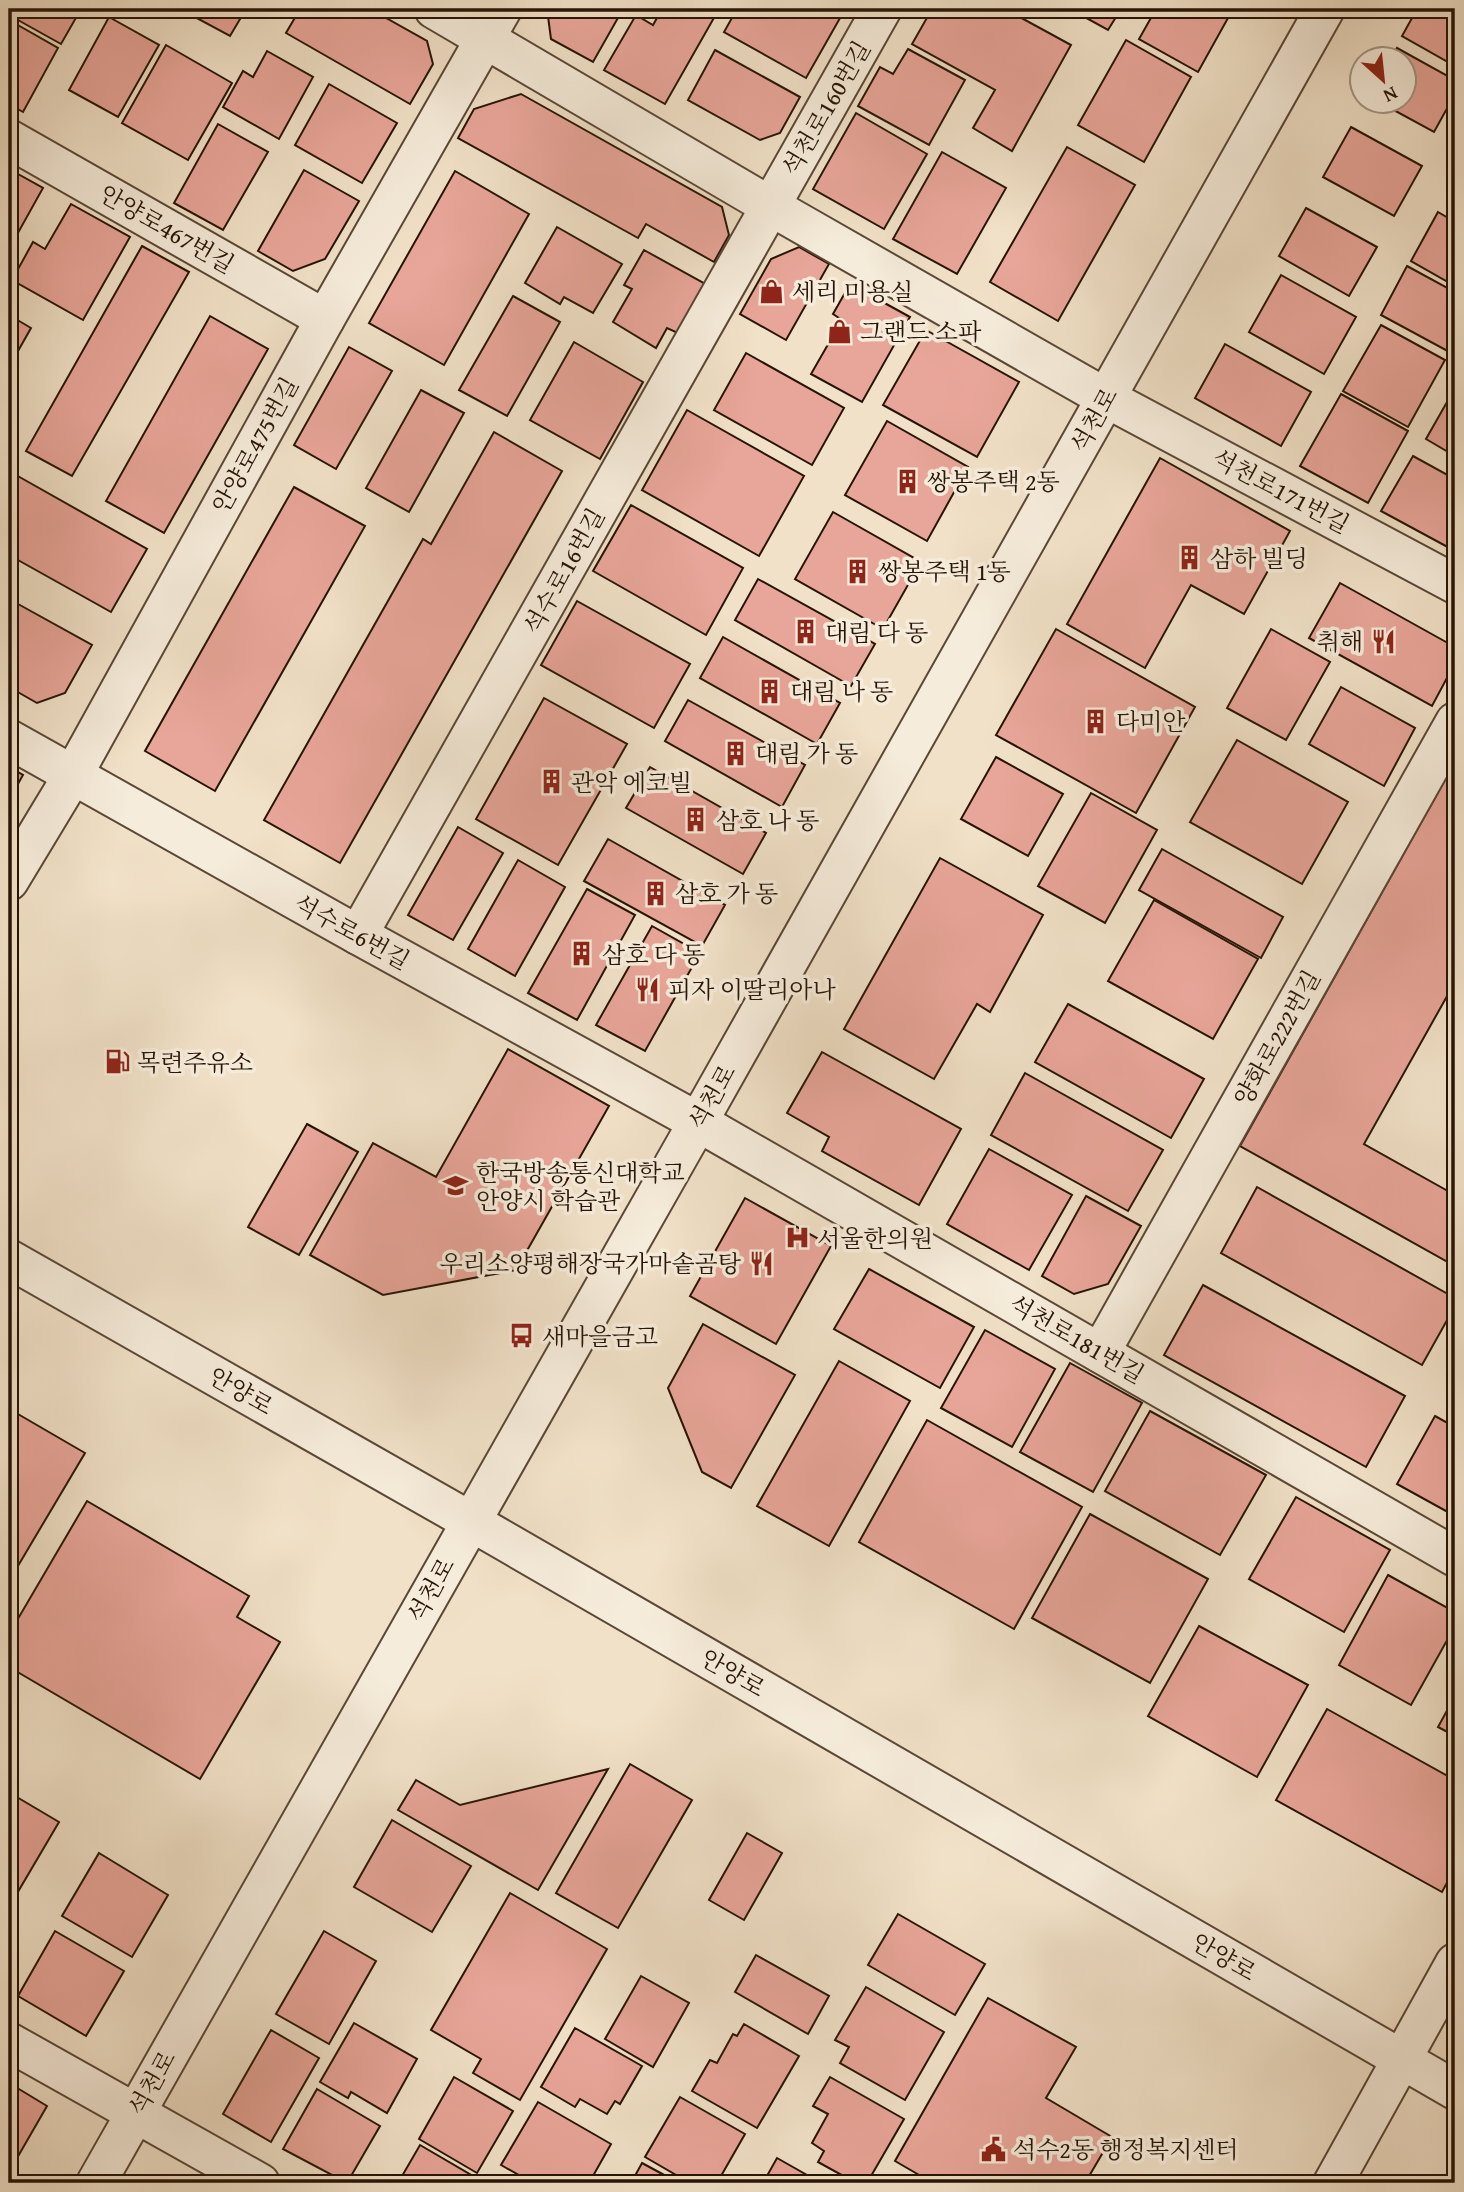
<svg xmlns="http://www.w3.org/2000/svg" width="1464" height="2192" viewBox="0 0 1464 2192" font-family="'Gentium Book Plus','Noto Serif KR',serif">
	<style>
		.building { fill: #e8a599; stroke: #271406; stroke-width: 2 }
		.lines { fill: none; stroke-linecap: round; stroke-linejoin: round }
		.minor-casing { stroke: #5a4736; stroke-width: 42 }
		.minor { stroke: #f6ecdb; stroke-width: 38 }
		.labels { text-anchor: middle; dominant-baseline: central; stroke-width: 7; stroke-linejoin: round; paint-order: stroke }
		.street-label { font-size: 24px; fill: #271406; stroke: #f6ecdb }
		.poi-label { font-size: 24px; fill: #271406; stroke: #f6ecdb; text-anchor: start }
	</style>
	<rect width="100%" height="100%" fill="#f1e1c8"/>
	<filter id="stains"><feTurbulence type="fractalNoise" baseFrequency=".00286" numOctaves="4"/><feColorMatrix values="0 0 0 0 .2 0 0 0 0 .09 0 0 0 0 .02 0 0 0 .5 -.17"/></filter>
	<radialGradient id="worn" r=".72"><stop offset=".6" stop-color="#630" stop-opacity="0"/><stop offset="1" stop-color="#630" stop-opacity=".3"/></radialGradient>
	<!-- building -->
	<g class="building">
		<path d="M9 9H81L61 44 9 15Z"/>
		<path d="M180 9H246L230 36Z"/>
		<path d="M300 9H370L427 41 433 64 410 104 286 33Z"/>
		<path d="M547 9H623L593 62 551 39Z"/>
		<path d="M662 9H719L665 104 604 70 636 15 653 25Z"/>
		<path d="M737 9H841L844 11 806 78 724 32Z"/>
		<path d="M932 9H1005L1071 45 1012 151 973 128 995 90 912 44Z"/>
		<path d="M1070 9H1121L1108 30Z"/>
		<path d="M1156 9H1233L1198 72 1139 39Z"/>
		<path d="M1417 9H1455V66L1402 36Z"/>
		<path d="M109 17 159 45 118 117 69 90Z"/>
		<path d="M9 20 58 48 23 112 9 104Z"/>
		<path d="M1126 40 1191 77 1144 162 1078 125Z"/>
		<path d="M166 45 232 83 188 160 122 123Z"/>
		<path d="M1397 48 1455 80V94L1434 132 1379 102H1404V60H1391Z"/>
		<path d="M908 49 965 80 929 145 858 106 880 67 893 74Z"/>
		<path d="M715 50 800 97 780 133 760 140 688 100Z"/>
		<path d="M267 51 313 77 279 139 223 107 243 71 253 77Z"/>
		<path d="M329 84 397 123 362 183 295 145Z"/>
		<path d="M521 94 722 207 729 235 714 262 646 224 638 238 458 138 474 109Z"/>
		<path d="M856 113 927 154 884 229 813 189Z"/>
		<path d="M218 124 268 152 223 230 174 203Z"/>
		<path d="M1351 127 1422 166 1394 216 1323 177Z"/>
		<path d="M1067 147 1135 185 1058 321 990 282Z"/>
		<path d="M942 152 1006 188 957 274 893 239Z"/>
		<path d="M9 169 43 188 9 249Z"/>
		<path d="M304 170 359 201 325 259 293 271 258 251Z"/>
		<path d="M455 171 529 214 444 365 369 323Z"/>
		<path d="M71 204 130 237 83 320 12 280 33 242 45 249Z"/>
		<path d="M1306 208 1377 247 1349 296 1279 256Z"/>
		<path d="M1438 212 1455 222V286L1411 261Z"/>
		<path d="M557 227 622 264 593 313 564 297 560 304 525 283Z"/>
		<path d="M142 246 189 272 72 476 26 451Z"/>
		<path d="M799 247 829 264 786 340 740 314 771 259Z"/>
		<path d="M644 250 707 285 680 334 667 328 656 348 613 322 632 289 624 285Z"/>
		<path d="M1407 266 1455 292V355L1381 315Z"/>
		<path d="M1281 275 1356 317 1324 374 1249 332Z"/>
		<path d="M850 284 910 317 862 402 811 374 842 320 833 314Z"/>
		<path d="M513 296 560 322 507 416 459 390Z"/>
		<path d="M9 315 31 328 9 367Z"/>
		<path d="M210 316 268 349 164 533 106 501Z"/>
		<path d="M1381 325 1445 360 1408 427 1343 391Z"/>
		<path d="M926 330 1019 382 977 457 883 405Z"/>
		<path d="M574 342 643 382 600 459 530 420Z"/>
		<path d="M1225 344 1311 392 1281 446 1195 398Z"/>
		<path d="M349 347 392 371 336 469 294 445Z"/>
		<path d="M746 353 844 408 812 465 714 410Z"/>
		<path d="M421 390 464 413 409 512 366 488Z"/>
		<path d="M1341 394 1408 431 1368 503 1300 466Z"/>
		<path d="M1451 395 1455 397V456L1426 439Z"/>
		<path d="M687 410 804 476 759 556 642 490Z"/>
		<path d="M887 421 968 467 927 541 845 495Z"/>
		<path d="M494 432 562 471 340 863 264 820 423 539 431 544Z"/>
		<path d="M1413 456 1455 479V551L1381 511Z"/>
		<path d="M1160 458 1290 531 1244 614 1191 585 1145 668 1067 624Z"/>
		<path d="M16 475 147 549 111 612 9 555V487Z"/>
		<path d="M294 487 365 526 215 791 145 751Z"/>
		<path d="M631 505 743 568 706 635 593 571Z"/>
		<path d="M833 512 921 562 883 629 795 579Z"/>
		<path d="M758 579 875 644 851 686 735 620Z"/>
		<path d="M1340 583 1455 647V663L1432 706 1309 638Z"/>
		<path d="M9 599 92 645 65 693 37 703 9 687Z"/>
		<path d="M577 601 690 664 654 728 541 665Z"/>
		<path d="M1056 629 1195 707 1136 813 996 735Z"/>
		<path d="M1271 629 1330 662 1286 740 1227 708Z"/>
		<path d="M723 637 840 703 817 744 700 678Z"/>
		<path d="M1341 687 1415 728 1384 786 1309 744Z"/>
		<path d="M544 698 627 744 558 865 476 819Z"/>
		<path d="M688 700 805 765 782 807 665 741Z"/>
		<path d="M1237 740 1348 802 1302 884 1190 822Z"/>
		<path d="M996 757 1063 794 1028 856 961 819Z"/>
		<path d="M1455 762V982L1364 1144 1455 1195V1266L1240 1146Z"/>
		<path d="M9 767 23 775 9 800Z"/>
		<path d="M650 767 766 833 743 874 626 808Z"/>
		<path d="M1091 793 1157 830 1105 923 1038 886Z"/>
		<path d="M458 827 503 853 453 940 408 915Z"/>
		<path d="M608 839 725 905 702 946 584 881Z"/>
		<path d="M1162 849 1283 917 1261 958 1139 890Z"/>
		<path d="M940 858 1043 915 990 1012 977 1004 934 1079 844 1029Z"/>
		<path d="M518 860 565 887 515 976 468 949Z"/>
		<path d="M587 889 635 915 577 1020 528 993Z"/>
		<path d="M1154 900 1258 959 1213 1039 1108 981Z"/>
		<path d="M652 926 700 953 645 1051 596 1025Z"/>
		<path d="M1068 1004 1204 1079 1171 1138 1035 1062Z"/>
		<path d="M508 1049 609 1106 516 1270 383 1295 310 1255 373 1143 436 1177Z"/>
		<path d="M822 1052 961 1129 919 1205 822 1151 829 1137 787 1113Z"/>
		<path d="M1025 1073 1163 1150 1128 1211 991 1135Z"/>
		<path d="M307 1124 358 1152 299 1255 248 1227Z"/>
		<path d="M989 1149 1072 1195 1029 1270 947 1224Z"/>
		<path d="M1257 1187 1455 1298V1306L1422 1365 1221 1253Z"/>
		<path d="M1086 1196 1141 1226 1108 1284 1074 1294 1042 1276Z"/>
		<path d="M745 1198 831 1246 776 1344 690 1296Z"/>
		<path d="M869 1269 974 1327 940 1388 834 1329Z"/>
		<path d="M1203 1285 1405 1396 1366 1467 1164 1355Z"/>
		<path d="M703 1324 795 1375 731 1488 702 1472 668 1388Z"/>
		<path d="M985 1330 1055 1369 1012 1447 941 1408Z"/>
		<path d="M839 1361 910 1401 829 1546 757 1506Z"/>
		<path d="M1070 1363 1142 1403 1093 1492 1020 1452Z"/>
		<path d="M11 1410 85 1453 9 1581V1414Z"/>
		<path d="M1150 1411 1266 1475 1220 1555 1105 1491Z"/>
		<path d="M1435 1416 1455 1427V1516L1397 1484Z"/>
		<path d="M927 1420 1082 1507 1014 1629 859 1542Z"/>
		<path d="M1296 1497 1390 1550 1344 1632 1249 1579Z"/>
		<path d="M87 1501 249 1596 237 1617 280 1642 200 1779 9 1667V1634Z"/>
		<path d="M1090 1514 1208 1579 1150 1683 1032 1618Z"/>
		<path d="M1388 1575 1455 1612V1626L1411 1705 1339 1665Z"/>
		<path d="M1199 1626 1308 1685 1257 1777 1148 1716Z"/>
		<path d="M1455 1696V1736L1438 1727Z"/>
		<path d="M1327 1709 1455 1780V1868L1442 1892 1276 1800Z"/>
		<path d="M630 1764 692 1800 618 1928 556 1893Z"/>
		<path d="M608 1769 538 1890 398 1810 416 1780 460 1805Z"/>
		<path d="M10 1793 59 1822 9 1907V1795Z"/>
		<path d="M392 1820 471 1866 432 1932 354 1887Z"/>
		<path d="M747 1833 782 1853 744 1920 709 1900Z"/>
		<path d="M99 1853 168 1895 132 1957 62 1916Z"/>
		<path d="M510 1893 607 1949 520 2100 473 2073 481 2059 431 2030Z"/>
		<path d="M898 1914 985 1964 955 2015 868 1965Z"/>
		<path d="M55 1931 124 1971 86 2036 18 1996Z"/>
		<path d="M324 1931 376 1961 329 2044 276 2014Z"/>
		<path d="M756 1955 829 1996 808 2034 735 1992Z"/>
		<path d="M641 1976 689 2003 653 2067 605 2039Z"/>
		<path d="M866 1987 944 2032 905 2100 840 2063 849 2047 835 2040Z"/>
		<path d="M988 1998 1076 2047 1046 2098 1112 2137 1085 2183H933L895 2161Z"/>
		<path d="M354 2023 417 2059 387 2113 351 2092 348 2098 320 2082Z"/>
		<path d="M744 2024 799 2056 757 2128 692 2091 710 2060 717 2063 733 2034 737 2036Z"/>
		<path d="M575 2028 642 2066 620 2104 615 2101 607 2114 580 2099 575 2107 541 2087Z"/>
		<path d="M271 2030 319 2058 271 2142 223 2114Z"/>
		<path d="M454 2077 513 2111 477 2173 419 2139Z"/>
		<path d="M830 2077 904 2119 867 2183H856L818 2162 824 2151 812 2143 828 2114 813 2106Z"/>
		<path d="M9 2083 47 2106 9 2172Z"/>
		<path d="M317 2089 380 2126 347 2183 283 2149Z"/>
		<path d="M680 2097 745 2134 717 2183H690L645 2157Z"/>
		<path d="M538 2102 611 2144 589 2183H533L501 2165Z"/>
		<path d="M420 2145 478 2179 476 2183H398Z"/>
		<path d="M777 2158 821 2183H763Z"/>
		<path d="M642 2163 679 2183H631Z"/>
		<path d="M192 2176 204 2183H188Z"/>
	</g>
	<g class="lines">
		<defs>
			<g id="minor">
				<path d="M434 9 770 206 1106 398 1455 584"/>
				<path d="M9 139 325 319"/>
				<path d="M9 739 358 935 698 1122 1455 1557"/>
				<path d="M9 881 73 775 325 319 502 9"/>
				<path d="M358 935 882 9"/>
				<path d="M9 1259 470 1521 1455 2090"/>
				<path d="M1100 1353 1455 722"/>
				<path d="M9 2042 260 2183"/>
				<path d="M96 2183 698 1122 1325 9"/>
				<path d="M1333 2183 1455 1963"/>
			</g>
		</defs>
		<!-- minor casing -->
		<use href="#minor" class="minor-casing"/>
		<!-- minor -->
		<use href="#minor" class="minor"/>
	</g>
	<!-- icons -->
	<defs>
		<symbol id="shop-bare" viewBox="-9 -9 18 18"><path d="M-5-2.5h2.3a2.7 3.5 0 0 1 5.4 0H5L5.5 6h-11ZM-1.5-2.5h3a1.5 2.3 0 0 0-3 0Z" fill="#8f2418" stroke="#f6ecdb" stroke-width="2.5" paint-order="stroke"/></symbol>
		<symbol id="building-bare" viewBox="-9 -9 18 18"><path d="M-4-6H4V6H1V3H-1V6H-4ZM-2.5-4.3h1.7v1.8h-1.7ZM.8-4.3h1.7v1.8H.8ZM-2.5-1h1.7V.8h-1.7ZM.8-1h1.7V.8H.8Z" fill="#8f2418" stroke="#f6ecdb" stroke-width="2.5" paint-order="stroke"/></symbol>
		<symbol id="restaurant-bare" viewBox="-9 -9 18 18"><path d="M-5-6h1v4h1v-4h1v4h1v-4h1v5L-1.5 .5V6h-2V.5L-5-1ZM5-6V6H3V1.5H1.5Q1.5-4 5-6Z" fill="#8f2418" stroke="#f6ecdb" stroke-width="2.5" paint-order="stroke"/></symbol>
		<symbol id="fuel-bare" viewBox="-9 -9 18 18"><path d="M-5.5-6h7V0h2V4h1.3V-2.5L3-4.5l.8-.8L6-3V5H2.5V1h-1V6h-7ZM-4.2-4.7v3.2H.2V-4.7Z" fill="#8f2418" stroke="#f6ecdb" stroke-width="2.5" paint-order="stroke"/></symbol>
		<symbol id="university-bare" viewBox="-9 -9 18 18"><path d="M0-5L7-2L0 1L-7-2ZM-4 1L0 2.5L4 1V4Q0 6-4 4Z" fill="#8f2418" stroke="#f6ecdb" stroke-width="2.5" paint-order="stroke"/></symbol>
		<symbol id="hospital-bare" viewBox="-9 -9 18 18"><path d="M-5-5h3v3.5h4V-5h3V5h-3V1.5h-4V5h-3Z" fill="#8f2418" stroke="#f6ecdb" stroke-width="2.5" paint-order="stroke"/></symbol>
		<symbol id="bus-bare" viewBox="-9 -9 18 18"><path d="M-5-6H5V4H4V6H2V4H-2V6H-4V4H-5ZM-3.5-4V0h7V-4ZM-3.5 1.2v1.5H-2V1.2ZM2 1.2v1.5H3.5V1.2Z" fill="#8f2418" stroke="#f6ecdb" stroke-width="2.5" paint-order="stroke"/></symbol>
		<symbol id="civic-bare" viewBox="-9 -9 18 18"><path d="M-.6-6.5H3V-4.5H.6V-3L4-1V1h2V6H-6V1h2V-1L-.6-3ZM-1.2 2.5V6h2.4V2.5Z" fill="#8f2418" stroke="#f6ecdb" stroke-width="2.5" paint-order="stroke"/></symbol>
	</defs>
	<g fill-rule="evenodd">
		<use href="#shop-bare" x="754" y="274" width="35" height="35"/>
		<use href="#shop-bare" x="822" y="314" width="35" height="35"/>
		<use href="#building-bare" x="890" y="464" width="35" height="35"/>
		<use href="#building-bare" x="1172" y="540" width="35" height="35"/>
		<use href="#building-bare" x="840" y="554" width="35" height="35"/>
		<use href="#building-bare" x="788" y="614" width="35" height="35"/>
		<use href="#restaurant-bare" x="1366" y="624" width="35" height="35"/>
		<use href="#building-bare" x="752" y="674" width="35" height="35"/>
		<use href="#building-bare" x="1078" y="704" width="35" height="35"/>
		<use href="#building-bare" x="718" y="736" width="35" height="35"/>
		<use href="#building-bare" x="534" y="764" width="35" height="35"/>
		<use href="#building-bare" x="678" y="802" width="35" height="35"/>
		<use href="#building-bare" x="638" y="876" width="35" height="35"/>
		<use href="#building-bare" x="564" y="936" width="35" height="35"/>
		<use href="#restaurant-bare" x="630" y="972" width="35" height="35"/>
		<use href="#fuel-bare" x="100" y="1044" width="35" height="35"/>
		<use href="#university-bare" x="438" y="1168" width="35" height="35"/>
		<use href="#hospital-bare" x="780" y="1220" width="35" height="35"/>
		<use href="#restaurant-bare" x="744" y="1246" width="35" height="35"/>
		<use href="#bus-bare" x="504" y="1318" width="35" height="35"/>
		<use href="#civic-bare" x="976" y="2132" width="35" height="35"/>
	</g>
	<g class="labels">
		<!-- street labels -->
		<g class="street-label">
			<text transform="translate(826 108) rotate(-60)">석천로160번길</text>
			<text transform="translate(167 229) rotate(30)">안양로467번길</text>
			<text transform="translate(1094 420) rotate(-61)">석천로</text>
			<text transform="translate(255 445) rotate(-61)">안양로475번길</text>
			<text transform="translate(1281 491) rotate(28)">석천로171번길</text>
			<text transform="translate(564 571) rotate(-61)">석수로16번길</text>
			<text transform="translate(352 932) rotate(29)">석수로6번길</text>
			<text transform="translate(1277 1038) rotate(-61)">양화로222번길</text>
			<text transform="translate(712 1097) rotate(-61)">석천로</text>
			<text transform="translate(1077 1339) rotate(30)">석천로181번길</text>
			<text transform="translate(241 1391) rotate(30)">안양로</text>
			<text transform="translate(431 1590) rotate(-61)">석천로</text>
			<text transform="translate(733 1673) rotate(30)">안양로</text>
			<text transform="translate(1224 1957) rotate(30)">안양로</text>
			<text transform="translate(152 2083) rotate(-61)">석천로</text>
		</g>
		<!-- poi labels -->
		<g class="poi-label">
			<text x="792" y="291">세리 미용실</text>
			<text x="860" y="331">그랜드 소파</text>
			<text x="927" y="481">쌍봉주택 2동</text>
			<text x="1210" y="558">삼하 빌딩</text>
			<text x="878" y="571">쌍봉주택 1동</text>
			<text x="825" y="632">대림 다 동</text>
			<text x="1363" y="641" text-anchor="end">취해</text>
			<text x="790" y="691">대림 나 동</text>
			<text x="1116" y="721">다미안</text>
			<text x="755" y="753">대림 가 동</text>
			<text x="571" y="782">관악 에코빌</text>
			<text x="716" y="820">삼호 나 동</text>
			<text x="675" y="893">삼호 가 동</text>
			<text x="602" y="954">삼호 다 동</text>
			<text x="668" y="989">피자 이딸리아나</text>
			<text x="137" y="1062">목련주유소</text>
			<text x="476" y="1172">한국방송통신대학교<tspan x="476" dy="28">안양시 학습관</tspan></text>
			<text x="817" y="1238">서울한의원</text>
			<text x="741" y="1263" text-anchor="end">우리소양평해장국가마솥곰탕</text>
			<text x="542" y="1336">새마을금고</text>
			<text x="1013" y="2149">석수2동 행정복지센터</text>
		</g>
	</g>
	<!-- margin -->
	<rect width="1464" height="2192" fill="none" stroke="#f1e1c8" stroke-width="35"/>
	<rect x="10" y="10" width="1443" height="2171" fill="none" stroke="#271406" stroke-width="3.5"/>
	<rect x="18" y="18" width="1429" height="2157" fill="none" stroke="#271406" stroke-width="2"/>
	<!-- north arrow -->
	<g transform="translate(1383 80) rotate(153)"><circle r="33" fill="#f6ecdb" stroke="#a39686" stroke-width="2"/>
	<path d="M0-5L12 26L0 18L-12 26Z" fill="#8f2418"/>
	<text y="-10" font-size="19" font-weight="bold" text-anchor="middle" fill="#271406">N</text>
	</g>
	<rect width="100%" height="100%" filter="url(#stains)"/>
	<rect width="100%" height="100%" fill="url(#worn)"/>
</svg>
